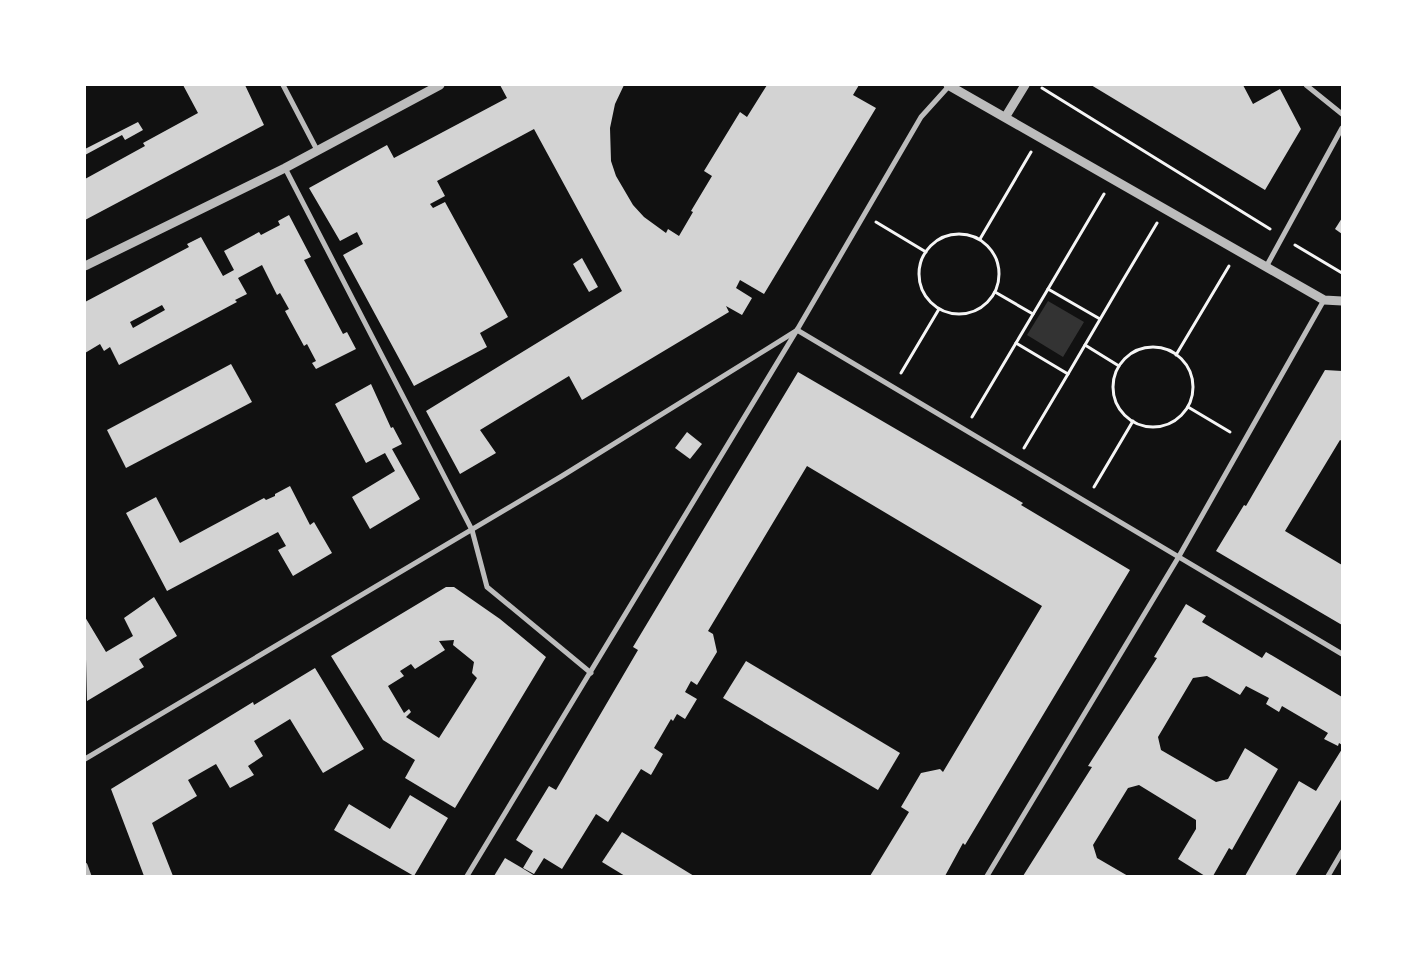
<svg xmlns="http://www.w3.org/2000/svg" width="1427" height="961" viewBox="0 0 1427 961" font-family="'Asap Condensed',sans-serif">
	<style>
		.water { fill: #333 }
		.building { fill: #d3d3d3; fill-rule: evenodd }
		.lines { fill: none; stroke-linecap: round; stroke-linejoin: round }
		.path { stroke: #f5f5f5; stroke-width: 3 }
		.minor { stroke: #bcbcbc; stroke-width: 5 }
		.tertiary { stroke: #bcbcbc; stroke-width: 9 }
	</style>
	<rect width="100%" height="100%" fill="#111"/>
	<!-- water -->
	<path class="water" d="M1048 301 1084 322 1063 357 1027 335Z"/>
	<!-- building -->
	<g class="building">
		<path d="M183 85H245L264 125 85 220V179L145 146 143 143 198 113Z"/>
		<path d="M500 85H624L615 104 610 128 611 161 616 176 633 205 644 217 666 233 668 229 679 236 693 212 691 211 712 176 704 171 740 112 747 117 767 85H859L853 95 876 108 764 294 740 280 736 288 752 298 742 315 726 306 729 312 582 400 569 376 480 430 496 453 460 474 426 411 622 291 534 129 437 181 445 196 430 204 433 208 445 202 508 317 480 333 487 347 414 386 343 255 363 244 357 232 340 241 309 188 387 145 394 158 507 98Z"/>
		<path d="M1091 85H1243L1253 104 1280 89 1301 129 1265 190Z"/>
		<path d="M138 122 143 130 125 140 122 135 85 155V149Z"/>
		<path d="M289 215 311 257 304 260 343 334 347 332 356 349 316 369 312 363 316 361 307 344 304 346 285 311 289 309 280 293 277 295 262 265 238 278 247 294 235 300 237 302 119 365 110 347 104 351 100 344 85 353V302L189 247 187 244 201 237 223 276 234 270 224 251 259 232 261 235 280 225 278 221ZM162 305 165 310 133 328 130 322Z"/>
		<path d="M1342 218V234L1335 229Z"/>
		<path d="M582 258 598 287 589 292 573 264Z"/>
		<path d="M231 364 252 402 126 468 107 430Z"/>
		<path d="M1325 370 1342 371V441L1340 440 1285 531 1342 565V625L1216 551 1244 505 1246 506Z"/>
		<path d="M798 372 1023 503 1021 505 1130 570 965 845 963 843 945 876H870L909 812 901 807 921 773 940 769 943 772 1042 606 807 466 708 631 713 634 717 652 697 685 691 681 685 692 697 699 685 719 677 714 673 721 671 719 654 748 663 754 651 775 641 769 608 822 596 814 562 869 544 858 534 874 523 868 533 851 516 840 549 786 556 790 638 650 633 647Z"/>
		<path d="M371 384 391 428 393 427 402 444 392 449 420 499 370 529 352 497 395 471 385 453 366 463 335 404Z"/>
		<path d="M687 432 702 444 690 459 675 448Z"/>
		<path d="M290 486 310 525 314 522 332 553 293 576 278 550 286 546 278 532 167 591 126 513 156 497 180 543 264 498 266 500 275 496V494Z"/>
		<path d="M446 587H454L500 619 546 657 455 808 405 778 415 760 383 740 331 656ZM454 640 453 645 474 662 472 673 477 678 439 738 406 717 411 712 409 709 404 713 388 686 404 676 400 671 411 664 415 669 445 650 439 641Z"/>
		<path d="M154 597 177 636 139 659 144 667 87 701 85 617 106 652 133 636 124 618Z"/>
		<path d="M1186 604 1206 616 1202 622 1262 658 1266 652 1342 697V745L1339 743 1338 746 1324 739 1328 733 1282 706 1279 712 1266 704 1269 698 1246 686 1240 695 1207 676 1193 678 1158 737 1161 750 1216 782 1228 779 1245 748 1278 769 1232 850 1229 848 1213 876H1205L1178 859 1196 829V820L1139 785 1128 788 1093 845 1097 858 1128 876H1023L1092 767 1088 766 1157 658 1154 657Z"/>
		<path d="M746 661 900 753 878 790 723 698Z"/>
		<path d="M315 668 364 749 323 773 290 719 254 741 263 756 248 766 254 775 230 788 216 764 188 780 197 796 152 823 173 876H144L111 789 253 702 254 705Z"/>
		<path d="M1342 749V798L1295 876H1245L1299 781 1316 791Z"/>
		<path d="M410 795 448 818 414 876 334 830 349 804 390 829Z"/>
		<path d="M622 832 694 876H625L602 862Z"/>
		<path d="M505 858 522 868 535 876H494Z"/>
	</g>
	<g class="lines">
		<!-- path -->
		<g class="path">
			<path d="M1042 88 1270 229"/>
			<path d="M876 222 926 252"/>
			<circle cx="959" cy="274" r="40"/>
			<path d="M980 239 1031 152"/>
			<path d="M1295 245 1342 273"/>
			<path d="M1048 289 1104 194"/>
			<path d="M995 292 1033 314"/>
			<path d="M1100 319 1048 289 1016 343 1068 374C1097 324 1127 273 1157 223"/>
			<path d="M1085 345 1119 366"/>
			<circle cx="1153" cy="387" r="40"/>
			<path d="M1176 355 1229 266"/>
			<path d="M901 373 939 309"/>
			<path d="M1188 407 1230 432"/>
			<path d="M972 417 1016 343"/>
			<path d="M1024 448 1068 374"/>
			<path d="M1094 487 1133 421"/>
		</g>
		<!-- minor -->
		<g class="minor">
			<path d="M283 85 317 150"/>
			<path d="M1306 85 1342 114"/>
			<path d="M285 168 472 530 487 587 591 673"/>
			<path d="M1266 267 1342 128"/>
			<path d="M797 330 1342 654"/>
			<path d="M85 759 562 476 796 331"/>
			<path d="M85 865 89 876"/>
			<path d="M467 876 797 330 921 117 949 86"/>
			<path d="M987 876 1178 558 1324 300"/>
			<path d="M1328 876 1342 852"/>
		</g>
		<!-- tertiary -->
		<g class="tertiary">
			<path d="M948 85 1324 300 1342 301"/>
			<path d="M1006 116 1025 85"/>
			<path d="M85 266 285 168 440 85"/>
		</g>
	</g>
	<!-- border -->
	<rect width="1427" height="961" fill="none" stroke="#ffffff" stroke-width="172"/>
</svg>
